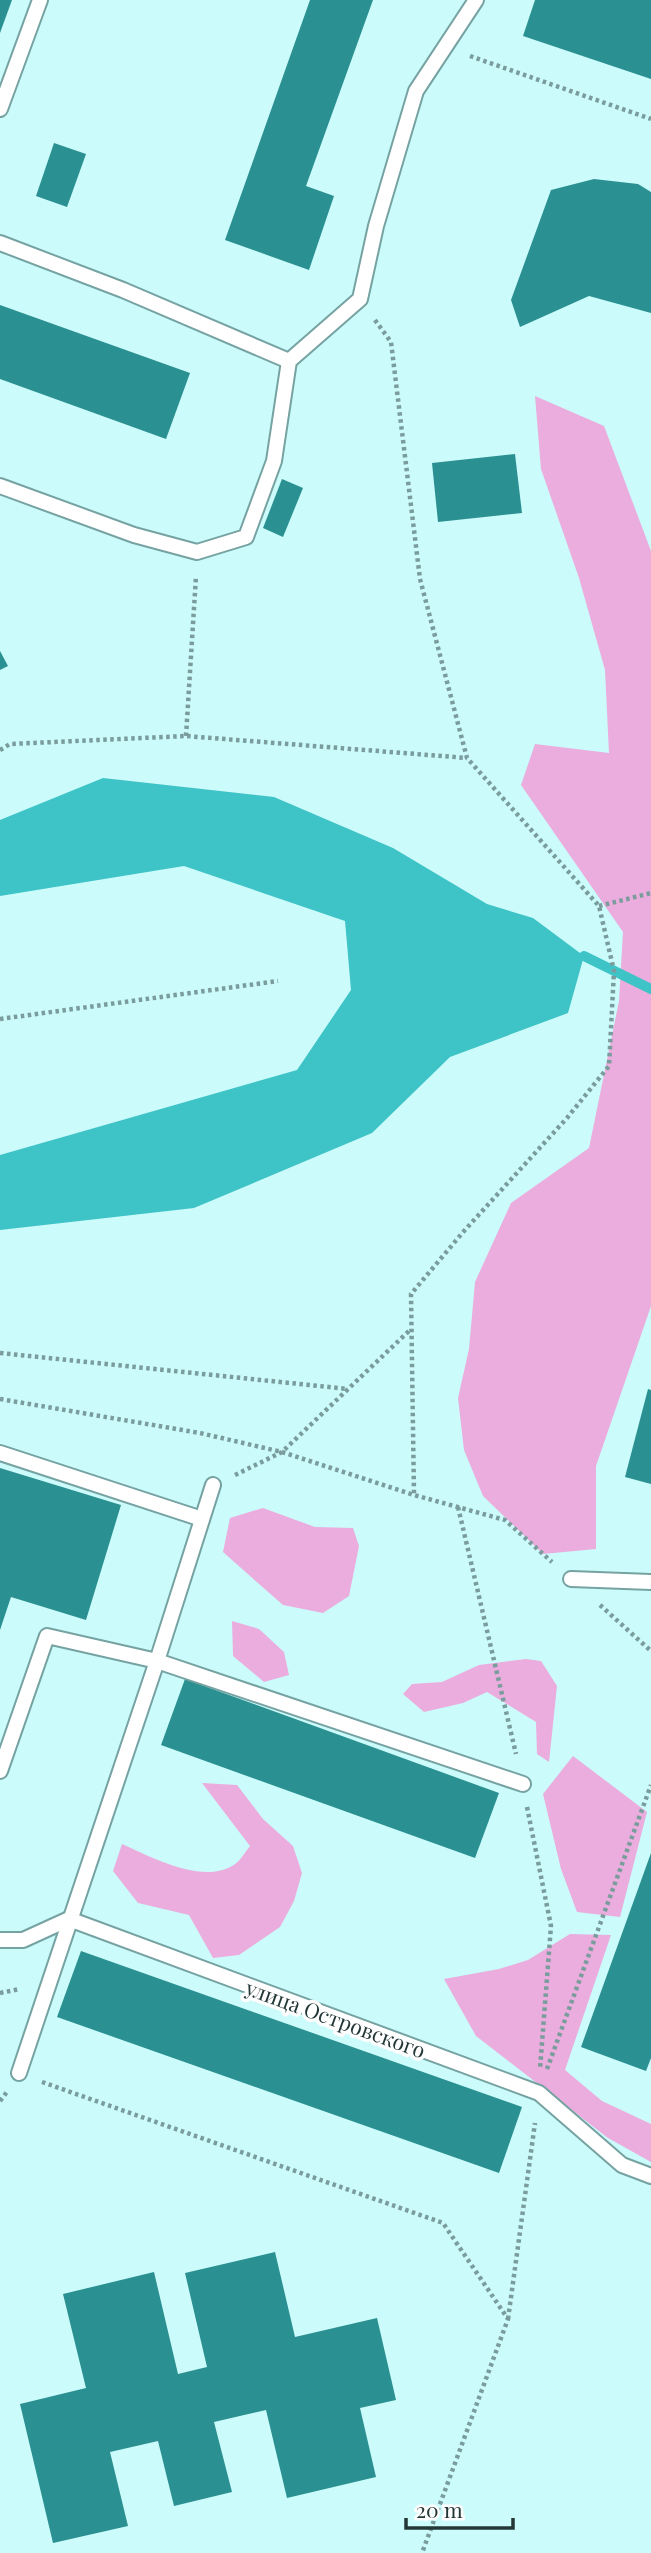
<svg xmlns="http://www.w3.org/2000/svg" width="651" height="2553" viewBox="0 0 651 2553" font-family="'Playfair Display',serif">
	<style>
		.green { fill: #eaaddd }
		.water { fill: #3ec3c6 }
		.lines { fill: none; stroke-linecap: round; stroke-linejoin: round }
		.stream { stroke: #3ec3c6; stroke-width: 10 }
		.building { fill: #2b9091 }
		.lane-casing { stroke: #76a2a2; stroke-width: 18 }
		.path { stroke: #7a9c9c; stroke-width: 4.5; stroke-dasharray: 3.5 3.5; stroke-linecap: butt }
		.lane { stroke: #fff; stroke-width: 14 }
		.labels { text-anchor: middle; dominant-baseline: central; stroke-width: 7; stroke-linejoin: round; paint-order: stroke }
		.street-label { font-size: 21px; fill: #243737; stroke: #fefefe }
	</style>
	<rect width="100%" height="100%" fill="#ccfbfb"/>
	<!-- green -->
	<g class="green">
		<path d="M535 396 604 426 651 551V1306L596 1466V1549L543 1554 483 1496 464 1450 458 1398 469 1349 475 1282 511 1203 589 1148 619 1001 623 932 521 785 535 744 609 753 605 670 579 578 541 469Z"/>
		<path d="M263 1508 315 1527 353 1528 359 1546 349 1596 323 1613 283 1605 223 1552 230 1518Z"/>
		<path d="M232 1621 259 1629 284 1652 289 1675 264 1682 233 1656Z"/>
		<path d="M526 1659 541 1661 557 1686 549 1762 537 1754 536 1722 487 1692 463 1703 424 1712 403 1694 412 1684 442 1682 479 1665Z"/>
		<path d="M573 1756 647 1812 620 1917 577 1912 561 1869 543 1794Z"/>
		<path d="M202 1783 237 1785 263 1819 293 1846 302 1873 294 1901 280 1927 239 1955 213 1958 189 1915 138 1903 113 1871 122 1844C151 1857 201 1884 232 1866 239 1863 245 1852 250 1846Z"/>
		<path d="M570 1934 611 1935 565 2070 602 2101 651 2124V2162L608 2138 476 2036 444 1979 499 1969 528 1960Z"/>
	</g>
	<!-- water -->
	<path class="water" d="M103 778 274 797 393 848 487 904 533 918 584 956 568 1013 450 1057 372 1133 194 1208 0 1230V1155L297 1070 351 990 345 921 184 866 0 896V820Z"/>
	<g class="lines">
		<!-- stream -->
		<path class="stream" d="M584 956 651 989"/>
	</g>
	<!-- building -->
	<g class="building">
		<path d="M0 0H12L0 33Z"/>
		<path d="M310 0H373L306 186 334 196 309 270 225 240Z"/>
		<path d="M535 0H651V79L523 36Z"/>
		<path d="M54 143 86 154 67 207 36 196Z"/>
		<path d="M594 179 638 184 651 192V313L589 296 520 327 511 300 551 190Z"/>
		<path d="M0 305 190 373 166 439 0 379Z"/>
		<path d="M515 454 522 513 438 522 432 463Z"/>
		<path d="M282 479 303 488 283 537 263 528Z"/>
		<path d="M0 651 8 666 0 670Z"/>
		<path d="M648 1389 651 1390V1484L625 1477Z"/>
		<path d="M0 1468 121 1505 86 1620 11 1597 0 1630Z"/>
		<path d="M185 1679 499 1793 475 1858 161 1745Z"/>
		<path d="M651 1853V2058L646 2071 581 2047Z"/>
		<path d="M81 1951 522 2107 499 2173 57 2017Z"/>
		<path d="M275 2252 295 2337 377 2318 396 2400 360 2408 376 2477 287 2498 266 2410 214 2422 232 2492 174 2506 158 2441 110 2452 128 2526 53 2543 20 2404 86 2388 63 2294 154 2272 178 2374 207 2367 185 2273Z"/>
	</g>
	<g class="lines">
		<defs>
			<g id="lane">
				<path d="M0 109 40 0"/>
				<path d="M0 243 123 290 289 361"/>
				<path d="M0 486 134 535 197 552 246 537 274 461 289 361 360 299 376 226 416 91 476 0"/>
				<path d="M0 1453 202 1519"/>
				<path d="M571 1579 651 1582"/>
				<path d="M0 1771 47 1636 157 1661 523 1784"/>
				<path d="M0 1940H23L69 1919 539 2093 622 2165 651 2176"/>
				<path d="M19 2073 157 1661 213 1485"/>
			</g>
		</defs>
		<!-- lane casing -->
		<use href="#lane" class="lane-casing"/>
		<!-- path -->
		<g class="path">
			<path d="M470 56 651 119"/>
			<path d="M375 320 391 342 420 579 467 758 599 906 614 971 609 1066 567 1118 464 1231 411 1294 414 1495"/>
			<path d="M186 736 196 576"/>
			<path d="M0 750 10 744 186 736 467 758"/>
			<path d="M599 906 651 893"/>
			<path d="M0 1019 278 981"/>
			<path d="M0 1353 348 1389"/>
			<path d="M0 1399 200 1433 282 1452 414 1495 505 1520 552 1562"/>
			<path d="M235 1475 282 1452 410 1330"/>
			<path d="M458 1507 516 1754"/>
			<path d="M600 1605 651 1651"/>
			<path d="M527 1807 551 1926 540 2069"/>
			<path d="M0 1993 20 1989"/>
			<path d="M547 2069 651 1785"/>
			<path d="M42 2082 443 2223 508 2319 422 2553"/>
			<path d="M0 2101 7 2092"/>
			<path d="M508 2319 535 2123"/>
		</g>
		<!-- lane -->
		<use href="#lane" class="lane"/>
	</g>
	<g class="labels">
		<!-- street labels -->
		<g class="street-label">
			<text transform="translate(336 2018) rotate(20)">улица Островского</text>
		</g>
	</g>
	<!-- scale -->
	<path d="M406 2518v10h107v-10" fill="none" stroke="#243737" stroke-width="3.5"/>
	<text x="416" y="2518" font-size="21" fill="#243737" stroke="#fefefe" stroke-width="5" paint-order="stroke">20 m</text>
</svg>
